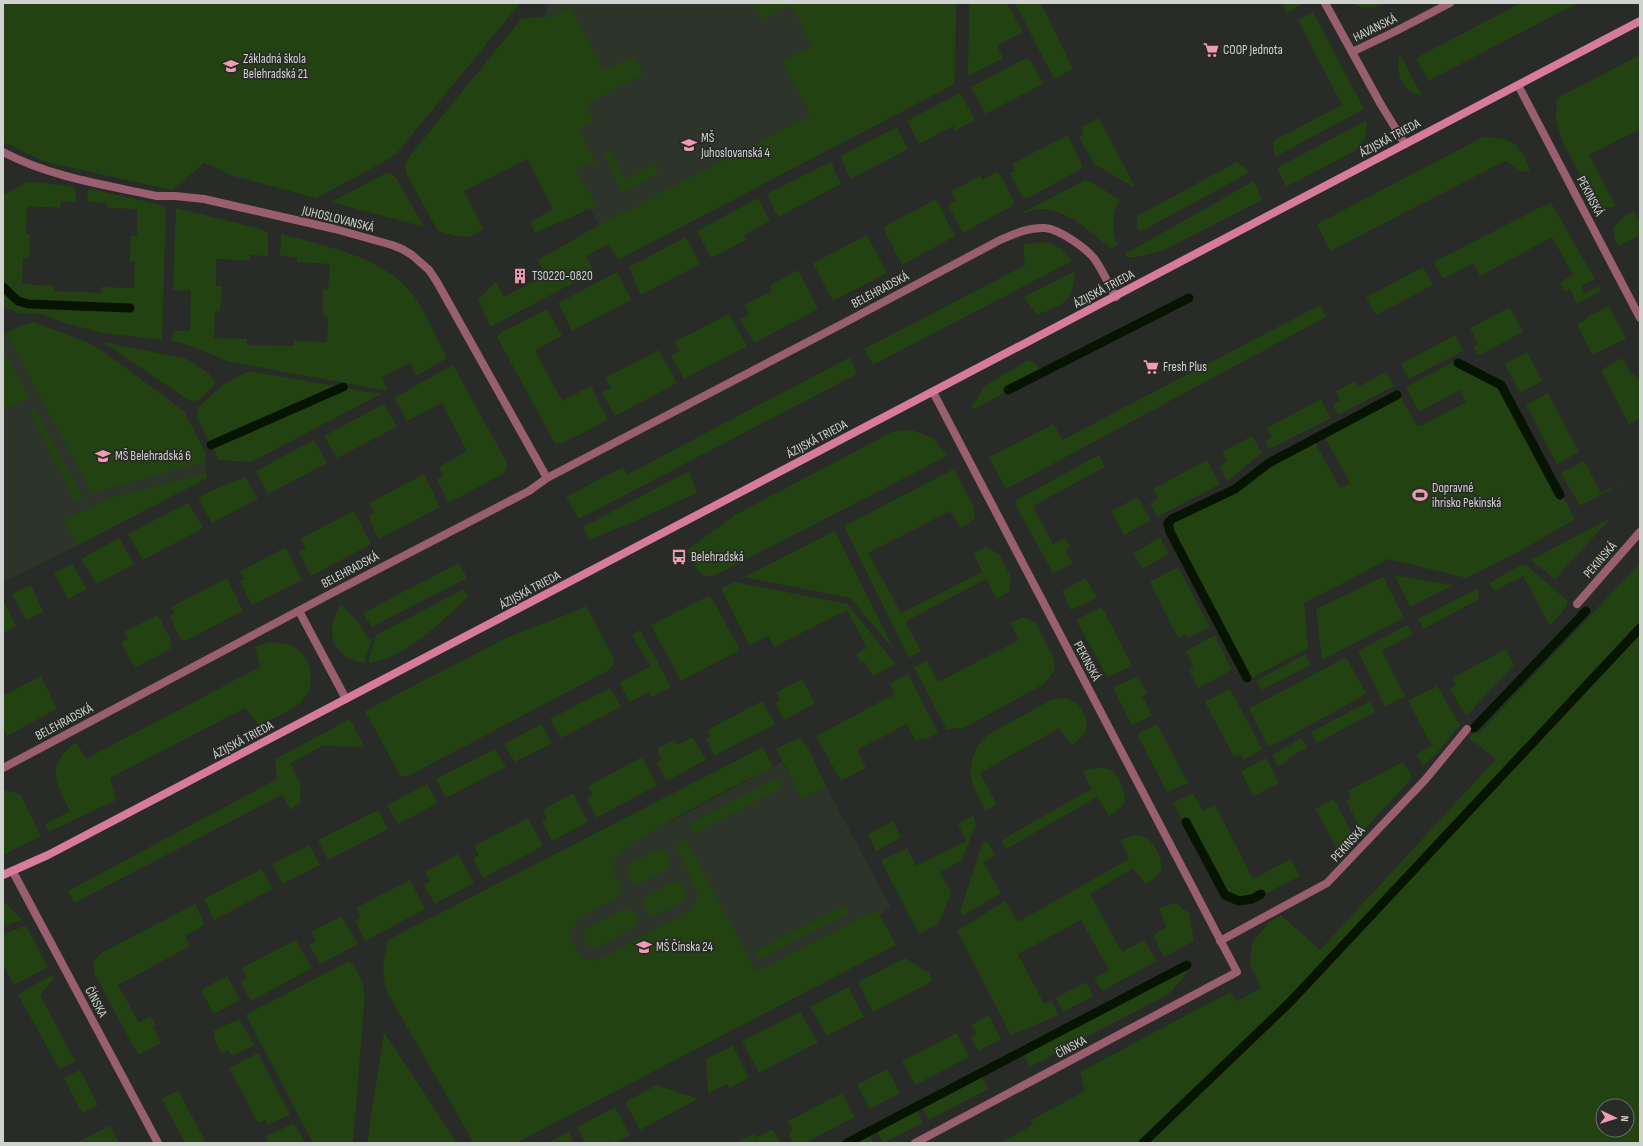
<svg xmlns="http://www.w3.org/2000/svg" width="1643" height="1146" viewBox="0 0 1643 1146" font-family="'Sofia Sans Condensed',sans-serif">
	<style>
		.built { fill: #2d342a }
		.green { fill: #224311; fill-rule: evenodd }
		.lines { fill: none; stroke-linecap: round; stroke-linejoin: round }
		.stream { stroke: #061401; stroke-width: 9 }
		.street { stroke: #995f71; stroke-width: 8 }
		.secondary { stroke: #d77b9a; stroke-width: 8 }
		.labels { text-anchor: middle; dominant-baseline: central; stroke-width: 3.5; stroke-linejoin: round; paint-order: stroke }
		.street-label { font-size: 13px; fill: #d0d2cf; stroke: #282b27 }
		.poi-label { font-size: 13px; fill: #d0d2cf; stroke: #282b27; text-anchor: start }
	</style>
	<rect width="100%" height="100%" fill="#282b27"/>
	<!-- built -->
	<g class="built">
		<path d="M548 3H946V80L599 225 506 59 544 17Z"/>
		<path d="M27 323 205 459 207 478 78 545 3 582V334Z"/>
		<path d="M782 762 802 799 826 786 891 908 879 915 888 930 488 1125 403 964Z"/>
	</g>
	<!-- green -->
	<g class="green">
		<path d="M3 3H520L397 153 382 163 316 198 226 174 220 169 204 163 172 190 45 162 3 142Z"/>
		<path d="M753 3H956L955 81 951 86 618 260 609 244 586 256 594 272 490 327 478 300 494 283 496 282 504 297 545 275 538 260 599 225 811 115 785 67 784 60 812 46 790 4 762 20Z"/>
		<path d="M969 3H1007L1023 32 997 45 1003 58 968 76Z"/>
		<path d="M1015 3H1041L1073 69 1054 79Z"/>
		<path d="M1282 3H1303L1287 13Z"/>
		<path d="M1354 3H1389C1378 6 1363 12 1354 3Z"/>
		<path d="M1521 3H1578L1428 81 1416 58Z"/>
		<path d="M570 7 604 70 633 56 644 74 586 104 594 121 578 129 596 162 575 168 596 206 535 233 530 222 553 209 527 159 464 191 483 229 470 237 455 236 438 231 407 175 405 165 409 157 522 18 551 17Z"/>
		<path d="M1313 12 1364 109 1275 157 1273 141 1342 105 1298 20Z"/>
		<path d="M1400 54 1422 96C1401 91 1395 74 1400 54Z"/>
		<path d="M1640 55V129L1589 155 1616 206C1607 210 1602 207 1595 201L1563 143 1556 121 1557 98Z"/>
		<path d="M1024 59H1028L1031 61 1043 84 985 114 971 87Z"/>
		<path d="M960 93 975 120 956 130 953 126 919 144 907 121Z"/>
		<path d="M1099 118 1134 185 1132 186 1094 164 1079 137 1084 134 1081 127Z"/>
		<path d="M1367 120 1365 138 1355 151 1286 187 1277 168Z"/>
		<path d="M897 127 908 149 851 179 840 156Z"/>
		<path d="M1068 135 1082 165 1081 169 1030 197 1025 198 1021 195 1010 173 1015 171 1012 164Z"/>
		<path d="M1483 137C1515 140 1518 140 1530 170 1520 176 1515 165 1505 161L1330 251 1317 224Z"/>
		<path d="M610 150 625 179 654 164 659 173 622 193 604 153Z"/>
		<path d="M831 162 841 184 778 217 767 194Z"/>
		<path d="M1237 162 1250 172 1140 232 1137 228V216Z"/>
		<path d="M998 171 1014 201 1012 206 963 233 948 205 956 201 951 191 980 176 982 180Z"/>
		<path d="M386 173 392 174 397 179 424 227 331 202Z"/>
		<path d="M1085 180 1093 183 1120 200C1111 213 1111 231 1118 245L1111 249C1090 232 1070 211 1042 209 1035 209 1025 213 1018 215Z"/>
		<path d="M1254 181 1262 200 1162 251 1137 257H1128L1125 254Z"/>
		<path d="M24 182H36L75 187 76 202H61L60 208 27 206 26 233 30 234 29 258H23L22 284 54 286V291L101 293V287L134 288 135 261H130L131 236H137V209L107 208V203L87 202 88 190 92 189 161 205 166 208 162 340 103 333 69 324 40 314 19 313 3 307V195L22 185Z"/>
		<path d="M758 198 770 221 744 235 746 240 711 258 697 231Z"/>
		<path d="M936 199 955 236 902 265 883 227Z"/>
		<path d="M1551 203 1595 279 1581 286 1585 293 1599 286 1601 291 1577 304 1570 289 1565 292 1560 282 1573 275 1552 237 1480 276 1474 263 1443 279 1434 262 1539 208Z"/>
		<path d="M176 208 262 229 267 232 268 238V256L250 255V260L216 259V286H222L220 311H215L214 338 247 339V345L294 346V341L327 342 328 316 323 315V290H328L330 264 297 262V257L280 256 281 234C325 246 386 257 414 296 427 314 436 338 447 358L416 376 410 363 382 377 388 391 231 362C211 356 193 344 172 341L173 331H190L191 291 173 290Z"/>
		<path d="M1634 211 1640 222V235L1619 246 1615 239 1613 228 1622 218Z"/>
		<path d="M867 235 887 273 833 301 813 263Z"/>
		<path d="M686 237 700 264 641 295 629 267Z"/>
		<path d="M1043 242C1057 244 1064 250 1072 261L873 365 864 349 1025 265 1023 245Z"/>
		<path d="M1423 267 1433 285 1376 315 1366 297Z"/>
		<path d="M798 270 818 309 754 343 740 319 749 315 744 305 772 291 769 286Z"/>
		<path d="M1075 271C1074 278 1073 286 1071 293 1067 305 1048 310 1037 315L1024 297Z"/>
		<path d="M617 272 631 300 572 331 558 303Z"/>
		<path d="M1320 305 1326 317 1006 489 989 457 1054 424 1062 440Z"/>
		<path d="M1609 306 1626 338 1592 355 1577 325 1586 320 1585 318Z"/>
		<path d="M1510 307 1523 332 1483 353 1480 355 1477 354 1474 347 1478 343 1470 328Z"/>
		<path d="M547 309 562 336 535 350 562 401 591 386 608 420 563 443 557 444 553 440 497 337 500 333Z"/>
		<path d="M729 314 747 346 684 379 671 356 680 351 674 342Z"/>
		<path d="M33 322 85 341 101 350 184 411 205 452V462L92 493 6 332Z"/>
		<path d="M1455 335 1463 351 1409 379 1401 364Z"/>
		<path d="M103 342 187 359 208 373 215 381V384L199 400 194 401 187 399Z"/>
		<path d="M3 350 29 397 3 411Z"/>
		<path d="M659 350 677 383 615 416 602 392 611 388 605 378Z"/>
		<path d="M1527 352 1542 381 1520 393 1505 364Z"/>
		<path d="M850 357 857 374 579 519 566 497 622 467 628 474Z"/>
		<path d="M1622 358 1630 372 1640 379V418L1629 424 1601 370Z"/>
		<path d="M1028 360 1032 361 1043 371 975 409 972 408V406L985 386Z"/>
		<path d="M1457 360 1503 383 1575 519 1520 551 1466 578 1389 559 1304 603 1308 648 1246 681 1168 533 1166 523 1169 519 1231 487 1258 466 1312 437 1340 488 1350 483 1322 432 1398 392 1417 426H1421L1466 402 1460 390 1421 411 1418 410 1406 387Z"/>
		<path d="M453 365 506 461 507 468 503 474 448 503 437 479 443 476 439 467 467 451 442 403 407 421 394 398Z"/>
		<path d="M250 371 381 394 251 462 219 460 198 419 197 409C213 393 229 378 250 371Z"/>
		<path d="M1386 372 1394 386 1338 415 1333 405 1340 401 1336 391 1355 381 1358 387Z"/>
		<path d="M1548 393 1579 452 1557 464 1526 405Z"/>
		<path d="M1321 399 1331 418 1269 449 1265 442 1272 437 1267 428Z"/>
		<path d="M384 404 397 427 337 458 324 436Z"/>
		<path d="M35 409 83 498 75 502 30 412Z"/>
		<path d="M912 430 933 438 947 456 716 575 706 577 697 570 686 551 735 515 892 432Z"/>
		<path d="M1252 436 1262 453 1227 481 1219 466 1227 462 1222 452Z"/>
		<path d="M314 440 327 463 268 494 256 471Z"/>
		<path d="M1099 455 1105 467 1033 506 1053 544 1065 538 1070 547 1065 550 1073 564 1053 573 1016 506V500Z"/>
		<path d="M1207 460 1220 484 1157 517 1150 503 1158 498 1153 489Z"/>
		<path d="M1584 461 1601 493 1640 474 1580 506 1561 473Z"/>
		<path d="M954 469 974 507 975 518 961 528 950 511 868 553 901 613 982 572 974 553 986 547 999 554 1011 577 1009 592 997 599 986 579 905 622 921 651 909 658 844 526Z"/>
		<path d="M689 471 697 493 635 521 589 540 583 527Z"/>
		<path d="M206 473 207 478 78 545 64 520 107 499Z"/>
		<path d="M424 474 440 507 379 539 368 516 375 512 369 503Z"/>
		<path d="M245 477 258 499 212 523 198 498 215 489Z"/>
		<path d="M1138 497 1151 520 1124 535 1111 511Z"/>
		<path d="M188 503 203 528 143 560 128 534Z"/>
		<path d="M354 511 371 544 311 576 299 552 306 548 300 539Z"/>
		<path d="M1611 518 1555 579 1531 560Z"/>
		<path d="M835 531 894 650 850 598 744 577Z"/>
		<path d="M1160 537 1169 554 1142 569 1134 553Z"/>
		<path d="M119 538 134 564 97 584 81 559Z"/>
		<path d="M286 547 302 580 252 605 240 581 244 579 240 571Z"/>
		<path d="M459 563 467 578 372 627 363 613Z"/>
		<path d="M1640 563V1143H1000L1033 1125 1031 1120 1085 1091 1080 1072 1230 992 1237 1001 1261 988 1250 965 1252 943 1269 922 1281 915 1320 950 1496 759 1469 738 1476 730 1478 734ZM1603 1106H1627V1130H1603Z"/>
		<path d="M72 564 87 589 68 599 54 573Z"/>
		<path d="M1521 565 1527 566 1568 601 1566 607 1550 626 1523 576 1494 591 1489 583Z"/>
		<path d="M1178 567 1210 627 1188 638 1186 634 1178 638 1150 582Z"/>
		<path d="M1394 575 1453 585 1410 607Z"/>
		<path d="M1383 577 1404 618 1322 660 1316 609Z"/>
		<path d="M227 578 243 611 187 640 183 641 179 637 170 616 174 614 171 607Z"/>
		<path d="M1086 578 1097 598 1071 610 1062 591Z"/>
		<path d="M735 582 848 604 895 664 873 676 864 661 861 663 856 654 867 648 847 610 774 647 768 636 749 645 721 589Z"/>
		<path d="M31 585 43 612 26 621 12 594Z"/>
		<path d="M1478 588 1479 599 1424 629 1418 619Z"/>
		<path d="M464 589 468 597C440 622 407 658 368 663L376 635Z"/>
		<path d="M710 595 740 650 681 681 651 625Z"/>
		<path d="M3 600 16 626 3 633Z"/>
		<path d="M341 604 357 621 369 639 372 638 364 663C331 657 324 632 341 604Z"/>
		<path d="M586 606 613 657 614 664 609 670 408 776H401L398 772 365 711 508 637 576 611Z"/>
		<path d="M1102 607 1132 666 1107 677 1076 620Z"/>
		<path d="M158 615 171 641 172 646 169 650 136 667 132 663 121 642 128 639 124 632Z"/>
		<path d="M1024 617 1036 623 1054 659 1055 665 1054 671 1044 684 962 729 956 728 947 730 914 667 927 661 938 682 1019 640 1010 623Z"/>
		<path d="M1407 625 1413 634 1382 651 1405 696 1385 707 1358 651Z"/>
		<path d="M640 630 671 687 652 697 649 692 630 702 619 683 650 666 632 635Z"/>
		<path d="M1215 635 1232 670 1198 688 1189 670 1194 668 1186 651Z"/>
		<path d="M270 642C280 643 291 643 299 650 313 662 315 688 302 701 293 711 271 719 259 725L245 708 110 778 116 800 49 832 45 824 70 811C55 781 45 766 76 742L86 759 260 667 255 647Z"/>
		<path d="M1506 649 1514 665 1466 716 1450 688 1456 685 1452 678Z"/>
		<path d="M1305 654 1311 665 1261 690 1256 681Z"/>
		<path d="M1346 657 1366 694 1281 741 1268 746 1249 709Z"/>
		<path d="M908 674 938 733 924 740 922 738 916 741 907 724 857 750 866 768 841 781 816 736 895 694 890 684Z"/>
		<path d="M41 676 57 709 7 736 3 729V696Z"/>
		<path d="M1138 676 1147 693 1142 696 1152 715 1132 725 1113 688Z"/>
		<path d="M802 679 815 703 784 720 775 703 780 700 776 693Z"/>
		<path d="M1437 686 1460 725 1437 753 1423 766 1416 754 1432 746 1408 701Z"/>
		<path d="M610 688 621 707 561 738 550 719Z"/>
		<path d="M1230 689 1262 749 1244 760 1240 754 1234 757 1205 702Z"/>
		<path d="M1066 698 1078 704 1086 718 1087 727 1084 735 1072 745 1059 728 980 773 997 805 985 810 973 785 970 772 972 759 978 745 989 734 1051 700Z"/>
		<path d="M762 701 775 724 714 756 706 739 710 736 707 730Z"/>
		<path d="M1370 701 1375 712 1317 743 1311 732Z"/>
		<path d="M350 719 364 747 322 746 291 763 301 786 300 803 290 810 282 795 74 903 68 891 277 779 275 759Z"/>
		<path d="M541 724 552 743 515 762 504 744Z"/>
		<path d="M1157 724 1188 783 1167 792 1137 734Z"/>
		<path d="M693 737 706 760 667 781 656 762 662 759 657 749 674 740 677 745Z"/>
		<path d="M799 738 807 746 826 786 802 799 776 749Z"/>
		<path d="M1302 738 1307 748 1288 758 1289 760 1278 767 1272 755Z"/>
		<path d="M763 747 773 767C730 789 686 810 646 836 636 842 623 848 616 858 605 873 625 882 620 895 601 910 583 909 569 932 573 948 579 961 597 961L686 913C694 907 698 902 697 891L675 845 686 839 756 972 877 910 896 945 516 1143H474L387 992C381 970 383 962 388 940Z"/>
		<path d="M495 749 506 767 446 798 436 779Z"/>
		<path d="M642 757 657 785 596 818 587 798 593 795 588 786Z"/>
		<path d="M1266 758 1279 783 1253 796 1241 771Z"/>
		<path d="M1403 762 1412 778 1362 832 1346 801 1351 798 1348 791Z"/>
		<path d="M1099 768C1102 768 1106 768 1109 769 1118 773 1128 794 1124 803 1121 809 1114 812 1109 816L1097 797 1006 849 1001 842 1012 834 1091 789 1083 770Z"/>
		<path d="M777 778 782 788 694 834 689 824Z"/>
		<path d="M427 784 438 803 398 824 387 805Z"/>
		<path d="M3 790 20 794 41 836 3 855Z"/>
		<path d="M573 793 588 822 552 841 542 822 547 819 543 810Z"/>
		<path d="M1193 793 1203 811 1215 805 1253 879 1291 859 1300 876 1253 900 1238 903 1224 897 1173 803Z"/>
		<path d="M1334 799 1355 839 1341 855 1315 809Z"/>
		<path d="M378 810 388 829 328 860 318 840Z"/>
		<path d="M974 815 976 824 962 860 940 872 951 892 939 923 919 934 881 861 907 848 916 866 966 841 958 824Z"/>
		<path d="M528 818 543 846 483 878 473 859 479 855 474 846Z"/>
		<path d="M893 821 901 838 876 851 868 834Z"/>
		<path d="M1135 835C1139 836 1144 836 1147 838 1155 844 1163 860 1161 869 1159 877 1152 881 1145 884L1133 868 1090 894 1122 952 1144 940 1157 961 1102 991 1094 978 1109 970 1081 920 1018 954 1044 1004 1051 1001 1059 1015 1011 1035 957 931 1005 901 1018 922 1129 859 1121 840Z"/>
		<path d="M986 842 990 845 995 856 983 862 1001 893 963 916 960 912 982 844Z"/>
		<path d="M309 845 320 865 283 884 272 864Z"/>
		<path d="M657 850H664C676 865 668 869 655 876 648 880 642 883 634 883L629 877 627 869 631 863Z"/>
		<path d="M458 854 474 883 435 904 424 885 430 881 425 872Z"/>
		<path d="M262 869 273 889 214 920 204 899Z"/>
		<path d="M410 880 425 909 365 941 355 921 361 918 356 908Z"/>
		<path d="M673 882 680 883C683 887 687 892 685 897 683 905 658 915 650 915L645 910 642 902 647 896Z"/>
		<path d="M3 901 22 920 3 926Z"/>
		<path d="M1175 903 1189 913 1194 941 1164 957 1153 935 1166 927 1159 908Z"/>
		<path d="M195 904 205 925 185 935 190 946 118 985 139 1023 150 1016 156 1026 153 1027 161 1043 140 1054 136 1051 95 975 93 961 103 952Z"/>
		<path d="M844 905 848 913 758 959 754 952Z"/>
		<path d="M624 909C633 909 636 913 638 921L634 927 597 948 590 947 585 941 583 934 587 928Z"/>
		<path d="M341 916 358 944 320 964 309 945 316 941 311 932Z"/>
		<path d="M26 926 48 967 14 985 4 967 3 968V934Z"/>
		<path d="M296 940 312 968 251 1001 240 982 247 978 242 968Z"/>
		<path d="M905 958 929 973 933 981 873 1012 858 982Z"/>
		<path d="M349 961C359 971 362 980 365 994L353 1143H313L246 1015Z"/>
		<path d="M1191 961 1183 978 1170 993 1030 1067 1021 1050Z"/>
		<path d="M52 975 54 978 40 995 75 1061 59 1069 18 994Z"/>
		<path d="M227 976 240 1000 214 1014 201 990Z"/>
		<path d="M1086 982 1093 996 1063 1012 1056 998Z"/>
		<path d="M848 987 864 1017 827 1036 810 1007Z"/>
		<path d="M800 1012 818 1042 759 1073 742 1041Z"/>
		<path d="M989 1015 1001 1039 978 1051 971 1037 977 1034 971 1025Z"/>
		<path d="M239 1019 254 1045 232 1056 228 1050 221 1053 213 1036 216 1035 213 1031Z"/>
		<path d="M384 1032 457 1143H367Z"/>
		<path d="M957 1033 969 1057 915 1085 902 1061Z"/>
		<path d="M733 1046 749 1078 730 1088 727 1084 708 1093 706 1059Z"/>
		<path d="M258 1053 290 1114 268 1125 265 1120 258 1123 229 1068Z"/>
		<path d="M887 1069 900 1093 870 1109 857 1085Z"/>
		<path d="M80 1070 98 1105 82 1113 64 1078Z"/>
		<path d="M979 1072 988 1089 929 1120 920 1102Z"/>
		<path d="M657 1085 698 1099 640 1130 625 1102Z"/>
		<path d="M178 1090 206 1143H185L162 1099Z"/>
		<path d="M842 1093 855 1117 805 1143H793L789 1133 793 1131 788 1121Z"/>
		<path d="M914 1105 923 1123 883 1143 874 1126Z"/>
		<path d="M615 1107 630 1135 614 1143H611L609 1140 603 1143H586L577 1127Z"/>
		<path d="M294 1123 305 1143H268L265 1137Z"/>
		<path d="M110 1126 119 1143H76Z"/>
		<path d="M773 1129 780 1143 737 1142 754 1134 756 1138Z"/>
		<path d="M867 1130 874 1143H842Z"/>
		<path d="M569 1132 574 1143H547Z"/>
	</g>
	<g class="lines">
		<!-- stream -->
		<g class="stream">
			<path d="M3 287 18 301 28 304 130 308"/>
			<path d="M1458 363 1501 385 1560 495"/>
			<path d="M1008 390 1189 298"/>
			<path d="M211 445 343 387"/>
			<path d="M1247 678 1170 532 1168 523 1172 519 1235 489 1269 463 1397 395"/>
			<path d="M1474 728 1586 611"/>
			<path d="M1186 822 1225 895 1239 901 1252 899 1261 894"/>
			<path d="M847 1143 1187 965"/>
			<path d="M1143 1143 1291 1001 1640 628"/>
		</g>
		<!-- street -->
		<g class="street">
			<path d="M1325 3 1380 103 1405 144"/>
			<path d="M1352 52 1396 31 1450 3"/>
			<path d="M1518 85 1640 318"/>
			<path d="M3 152C50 177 105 185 157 196H175L204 199 335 229 392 245 402 249 412 255 429 270 437 282 547 478"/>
			<path d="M1577 604 1640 532"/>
			<path d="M299 611 346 699"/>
			<path d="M3 768 334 592 529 491 547 478 844 323 1000 240C1014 234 1029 227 1045 228 1059 229 1088 249 1096 261 1103 272 1109 285 1116 297"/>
			<path d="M13 872 158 1143"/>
			<path d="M1220 941 1327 883 1425 780 1467 729"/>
			<path d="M915 1143 1237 972 933 392"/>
		</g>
		<!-- secondary -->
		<path class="secondary" d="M3 875 48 855 1640 21"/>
	</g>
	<!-- icons -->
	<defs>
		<symbol id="supermarket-bare" viewBox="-9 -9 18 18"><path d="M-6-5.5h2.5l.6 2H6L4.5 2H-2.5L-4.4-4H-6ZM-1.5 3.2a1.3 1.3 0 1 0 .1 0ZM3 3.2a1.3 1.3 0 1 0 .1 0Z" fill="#f09ab5" stroke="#282b27" stroke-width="2.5" paint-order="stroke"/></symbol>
		<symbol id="school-bare" viewBox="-9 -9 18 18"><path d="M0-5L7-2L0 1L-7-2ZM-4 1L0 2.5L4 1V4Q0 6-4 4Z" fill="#f09ab5" stroke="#282b27" stroke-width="2.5" paint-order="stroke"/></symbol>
		<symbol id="building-bare" viewBox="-9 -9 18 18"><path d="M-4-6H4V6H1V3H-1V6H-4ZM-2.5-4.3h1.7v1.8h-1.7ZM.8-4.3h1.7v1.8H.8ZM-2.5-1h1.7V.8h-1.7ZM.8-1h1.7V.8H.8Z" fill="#f09ab5" stroke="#282b27" stroke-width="2.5" paint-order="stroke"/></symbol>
		<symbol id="stadium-bare" viewBox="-9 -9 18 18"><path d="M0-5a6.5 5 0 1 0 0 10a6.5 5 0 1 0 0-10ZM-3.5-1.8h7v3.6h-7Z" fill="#f09ab5" stroke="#282b27" stroke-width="2.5" paint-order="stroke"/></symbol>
		<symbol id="bus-bare" viewBox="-9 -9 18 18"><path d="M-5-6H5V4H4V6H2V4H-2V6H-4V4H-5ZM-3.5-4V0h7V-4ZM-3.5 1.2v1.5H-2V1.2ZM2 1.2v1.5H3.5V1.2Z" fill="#f09ab5" stroke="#282b27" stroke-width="2.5" paint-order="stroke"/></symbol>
	</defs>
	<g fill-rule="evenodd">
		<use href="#supermarket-bare" x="1200" y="39" width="22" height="22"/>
		<use href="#school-bare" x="220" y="55" width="22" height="22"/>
		<use href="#school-bare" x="678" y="134" width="22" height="22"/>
		<use href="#building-bare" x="509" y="265" width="22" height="22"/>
		<use href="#supermarket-bare" x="1140" y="356" width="22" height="22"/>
		<use href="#school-bare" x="92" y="445" width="22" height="22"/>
		<use href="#stadium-bare" x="1409" y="484" width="22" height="22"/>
		<use href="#bus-bare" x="668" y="546" width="22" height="22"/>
		<use href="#school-bare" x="633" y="936" width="22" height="22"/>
	</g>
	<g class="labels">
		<!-- street labels -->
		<g class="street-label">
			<text transform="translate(1375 28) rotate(-26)">HAVANSKÁ</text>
			<text transform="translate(1390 138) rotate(-28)">ÁZIJSKÁ TRIEDA</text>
			<text transform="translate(1590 196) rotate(62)">PEKINSKÁ</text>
			<text transform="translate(338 219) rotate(14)">JUHOSLOVANSKÁ</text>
			<text transform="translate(1104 289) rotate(-28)">ÁZIJSKÁ TRIEDA</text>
			<text transform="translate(880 290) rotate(-28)">BELEHRADSKÁ</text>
			<text transform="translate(817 439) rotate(-28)">ÁZIJSKÁ TRIEDA</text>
			<text transform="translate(1600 560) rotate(-49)">PEKINSKÁ</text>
			<text transform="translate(350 570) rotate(-28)">BELEHRADSKÁ</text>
			<text transform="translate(530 590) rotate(-28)">ÁZIJSKÁ TRIEDA</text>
			<text transform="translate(1087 661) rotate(62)">PEKINSKÁ</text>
			<text transform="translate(64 722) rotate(-28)">BELEHRADSKÁ</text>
			<text transform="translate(243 740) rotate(-28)">ÁZIJSKÁ TRIEDA</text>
			<text transform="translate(1348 844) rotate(-47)">PEKINSKÁ</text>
			<text transform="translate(96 1002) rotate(62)">ČÍNSKA</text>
			<text transform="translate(1071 1047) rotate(-28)">ČÍNSKA</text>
		</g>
		<!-- poi labels -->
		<g class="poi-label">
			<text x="1223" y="50">COOP Jednota</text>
			<text x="243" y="59">Základná škola<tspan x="243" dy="15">Belehradská 21</tspan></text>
			<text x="701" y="138">MŠ<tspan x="701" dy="15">Juhoslovanská 4</tspan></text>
			<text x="532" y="276">TS0220-0820</text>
			<text x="1163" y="367">Fresh Plus</text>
			<text x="115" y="456">MŠ Belehradská 6</text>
			<text x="1432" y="488">Dopravné<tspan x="1432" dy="15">ihrisko Pekinská</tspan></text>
			<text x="691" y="557">Belehradská</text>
			<text x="656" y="947">MŠ Čínska 24</text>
		</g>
	</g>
	<!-- border -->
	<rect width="1643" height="1146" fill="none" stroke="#d0d2cf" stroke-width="8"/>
	<!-- north arrow -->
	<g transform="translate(1615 1118) rotate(94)"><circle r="19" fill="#282b27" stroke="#6b6e6a"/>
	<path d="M0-3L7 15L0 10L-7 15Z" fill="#f09ab5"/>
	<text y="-6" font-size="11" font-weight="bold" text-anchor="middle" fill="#d0d2cf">N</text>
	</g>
</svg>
